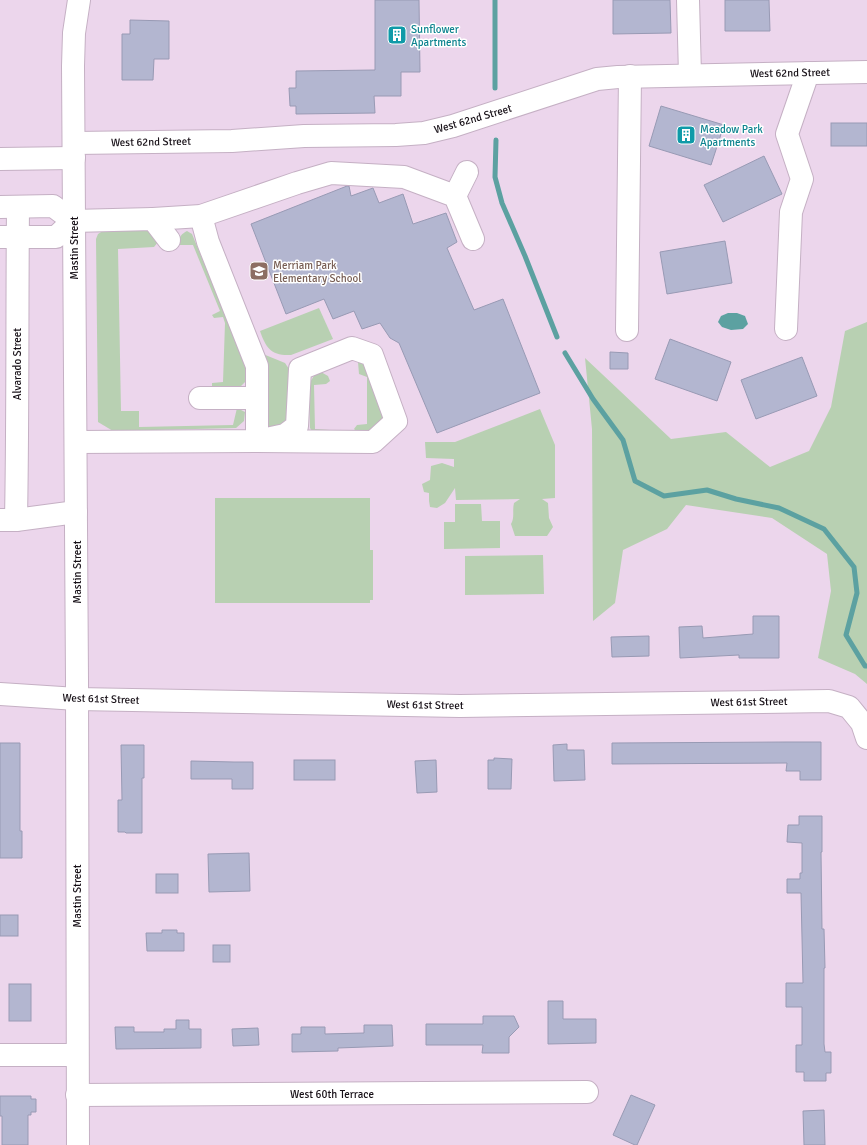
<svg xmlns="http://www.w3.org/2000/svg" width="867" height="1145" viewBox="0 0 867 1145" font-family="Signika,sans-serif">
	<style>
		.green { fill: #b8d0b2 }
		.water { fill: #5ca1a1 }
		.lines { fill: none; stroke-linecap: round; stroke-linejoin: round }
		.stream { stroke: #5ca1a1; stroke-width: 5 }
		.building { fill: #b3b6d0; stroke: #989ab4 }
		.minor-casing { stroke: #c5b0c4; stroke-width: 24 }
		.minor { stroke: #fff; stroke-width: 22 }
		.labels { text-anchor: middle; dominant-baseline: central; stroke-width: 3; stroke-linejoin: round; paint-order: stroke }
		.culture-label { font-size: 11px; fill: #0d838f; stroke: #fff; text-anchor: start }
		.street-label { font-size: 11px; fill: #171017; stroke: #fff }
		.education-label { font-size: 11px; fill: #785e54; stroke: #fff; text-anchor: start }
	</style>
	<rect width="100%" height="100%" fill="#ecd6ec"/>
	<!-- green -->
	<g class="green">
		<path d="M109 227H150L158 242 154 247 118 249 121 411H139V427L233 425 237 408 245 412 244 421 236 428 113 431 98 422 96 239 98 234Z"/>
		<path d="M187 231 192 234 241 353 245 367 246 381 241 386 234 388H212V383L223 382 225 323 223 317 214 318 212 315 220 311 193 245H179C178 238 181 234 187 231Z"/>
		<path d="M319 308 333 339 291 355C271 356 266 348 260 331Z"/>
		<path d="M867 322V684L855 674 818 658 831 591 827 554 772 518 686 505 667 529 623 550 615 603 593 621 592 429 585 358 671 439 726 432 770 467 809 451 831 407 845 331Z"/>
		<path d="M263 354 285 363 289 369 288 424 272 433 266 424Z"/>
		<path d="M358 362 364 364 386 418 372 432 358 433 354 429 357 425 367 424V377L359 374Z"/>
		<path d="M321 372 328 376 330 381 326 384 314 385 315 429 330 430 331 431H312L310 428 309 384 315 374Z"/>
		<path d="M540 409 555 445V498L542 499 548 503 549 518 553 527 547 536H515L511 524C515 517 512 511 514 503L520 499 456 500 455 488 445 503 437 508 430 507 429 501V493L424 492 422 484 430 480 431 466 442 463 454 467V459L426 458 425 442H455Z"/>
		<path d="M215 498H370V550H373V600H370V603H215Z"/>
		<path d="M455 504H481L482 521H500V548L444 549V522H455Z"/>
		<path d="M543 555 544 594 465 595V556Z"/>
	</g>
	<!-- water -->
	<path class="water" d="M728 313H737L745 316 748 324 743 329 731 330 722 327 718 322 721 316Z"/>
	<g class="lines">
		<!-- stream -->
		<g class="stream">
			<path d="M495 0V88"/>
			<path d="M496 140 495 177 502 203 525 256 557 337"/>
			<path d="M565 353 593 399 623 440 635 481 664 496 707 490 736 499 779 508 824 529 854 567 857 593 846 635 865 666H867"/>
		</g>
	</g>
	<!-- building -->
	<g class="building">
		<path d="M375 0H419L420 72H401V96H374L375 113 296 114V106H290L289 88H296V71L375 70Z"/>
		<path d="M613 0H670L671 33 613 34Z"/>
		<path d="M725 0H769L770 31H725Z"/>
		<path d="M130 20 169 21V59H154L153 80H122V34H130Z"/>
		<path d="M661 106 724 125 711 165 649 146Z"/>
		<rect x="831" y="123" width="36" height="23"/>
		<path d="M764 156 782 194 723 222 704 185Z"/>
		<path d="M347 186H349L351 196 373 188 379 203 403 194 413 224 446 213 457 242 447 248 474 310 503 299 540 393 437 433 399 343 390 338 380 323 362 329 354 311 333 319 324 299 286 314 251 224Z"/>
		<path d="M725 241 732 283 667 294 660 252Z"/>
		<path d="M670 339 731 362 717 401 655 379Z"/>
		<path d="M610 352 628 353V369H610Z"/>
		<path d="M802 357 817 396 756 419 741 380Z"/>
		<path d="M753 616H779V658H739V655L680 658 679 627 702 626 703 638 753 634Z"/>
		<path d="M649 636V656L612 657 611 637Z"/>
		<path d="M787 742H821V780H800V771H786L787 763 612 764V743Z"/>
		<path d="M0 743H20V831H22V858H0Z"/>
		<path d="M567 744V750H584L585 780 554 781 553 745Z"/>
		<path d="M121 745H144V778H142V833H126L125 832H118V800H122Z"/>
		<path d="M494 758 512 759 511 789H488V760H494Z"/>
		<rect x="294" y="760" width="41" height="20"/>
		<path d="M436 760 437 792 417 793 415 761Z"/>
		<path d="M191 761 234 762H253V789H232V779H191Z"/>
		<path d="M799 816H822V852H821L822 929H824L825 968H824V1044L825 1052H831V1073H826V1081H804V1072H796V1045H802V1007H786V983H803L801 893H787V879H800V873H802V843L787 842 788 825H799Z"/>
		<path d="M249 853 250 891 209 892 208 854Z"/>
		<rect x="156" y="874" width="22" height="19"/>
		<rect x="0" y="915" width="18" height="21"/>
		<path d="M162 930H177V933H184V951H147L146 933H162Z"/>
		<rect x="213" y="945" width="17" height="17"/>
		<rect x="9" y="984" width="22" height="37"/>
		<path d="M548 1001H563V1019H596V1043L548 1044Z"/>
		<path d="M483 1016H514L519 1027 509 1037V1053H482L483 1045H426V1024H483Z"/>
		<path d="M176 1020H189V1029H201V1048L116 1049 115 1027H134V1032H164V1029H176Z"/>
		<path d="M364 1025H392L393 1046 338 1048V1051L292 1052V1034H301V1027H325V1034L364 1033Z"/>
		<path d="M258 1028 259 1045 233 1046 232 1029Z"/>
		<path d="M631 1095 655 1105 637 1145H635L613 1135Z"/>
		<path d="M0 1096H31V1099H36V1112H31V1115H28V1145H2V1116H0Z"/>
		<path d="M824 1110 825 1145H804L803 1111Z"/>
	</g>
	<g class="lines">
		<defs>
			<g id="minor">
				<path d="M688 0 690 75"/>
				<path d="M74 143 232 141 304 136 396 135 424 133 453 126 597 79 618 77 867 72"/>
				<path d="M0 159 74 158"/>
				<path d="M455 196 467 172"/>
				<path d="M0 207 53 206 73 221"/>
				<path d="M153 219 201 216 297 183 331 173 404 177 455 196 473 239"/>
				<path d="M73 221 153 219 169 240"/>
				<path d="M0 237H56L73 221"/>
				<path d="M786 329 791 212 802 179 787 134 808 73"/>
				<path d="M627 330 630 76"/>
				<path d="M352 348 372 355 396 421 373 442 257 441 285 435 297 426 300 369Z"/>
				<path d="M200 398H256"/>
				<path d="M76 442 257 441V366L208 242 201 216"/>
				<path d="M0 520H16L76 512"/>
				<path d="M16 520C18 416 17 311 18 207"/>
				<path d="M0 694 77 699 460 706 829 701 849 707 862 723 867 738"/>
				<path d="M0 1055H77"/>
				<path d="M77 1095 587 1092"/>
				<path d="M78 1145 77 681 73 66 74 33 79 0"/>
			</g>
		</defs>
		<!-- minor casing -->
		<use href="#minor" class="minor-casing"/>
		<!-- minor -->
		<use href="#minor" class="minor"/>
	</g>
	<!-- icons -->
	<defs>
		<symbol id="building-square" viewBox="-11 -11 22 22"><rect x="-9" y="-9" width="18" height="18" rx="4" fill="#0f9aa8" stroke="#fff"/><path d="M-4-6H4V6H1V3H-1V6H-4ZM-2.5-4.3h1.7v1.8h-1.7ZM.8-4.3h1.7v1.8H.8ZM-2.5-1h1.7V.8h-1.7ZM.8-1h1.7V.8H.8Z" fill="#fff"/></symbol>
		<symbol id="school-square" viewBox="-11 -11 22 22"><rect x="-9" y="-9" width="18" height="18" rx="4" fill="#8d6e63" stroke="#fff"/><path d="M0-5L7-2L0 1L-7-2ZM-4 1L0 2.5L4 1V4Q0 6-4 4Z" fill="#fff"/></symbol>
	</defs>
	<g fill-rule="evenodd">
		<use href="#building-square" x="386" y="24" width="22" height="22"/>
		<use href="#building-square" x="675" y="124" width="22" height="22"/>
		<use href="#school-square" x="248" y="260" width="22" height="22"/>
	</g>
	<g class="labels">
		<!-- culture labels -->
		<g class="culture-label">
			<text x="411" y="29">Sunflower<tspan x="411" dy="13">Apartments</tspan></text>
			<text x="700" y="129">Meadow Park<tspan x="700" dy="13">Apartments</tspan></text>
		</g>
		<!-- street labels -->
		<g class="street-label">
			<text transform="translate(790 73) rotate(-1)">West 62nd Street</text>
			<text transform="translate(473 119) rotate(-16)">West 62nd Street</text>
			<text transform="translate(151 142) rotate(-1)">West 62nd Street</text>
			<text transform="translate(74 248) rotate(-90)">Mastin Street</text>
			<text transform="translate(17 364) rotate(-90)">Alvarado Street</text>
			<text transform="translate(77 572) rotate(-90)">Mastin Street</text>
			<text transform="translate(101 699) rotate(2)">West 61st Street</text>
			<text transform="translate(749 702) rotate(-1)">West 61st Street</text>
			<text transform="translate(425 705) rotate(1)">West 61st Street</text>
			<text transform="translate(77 896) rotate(-90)">Mastin Street</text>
			<text x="332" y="1094">West 60th Terrace</text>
		</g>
		<!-- education labels -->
		<g class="education-label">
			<text x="273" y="265">Merriam Park<tspan x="273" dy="13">Elementary School</tspan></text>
		</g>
	</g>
</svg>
